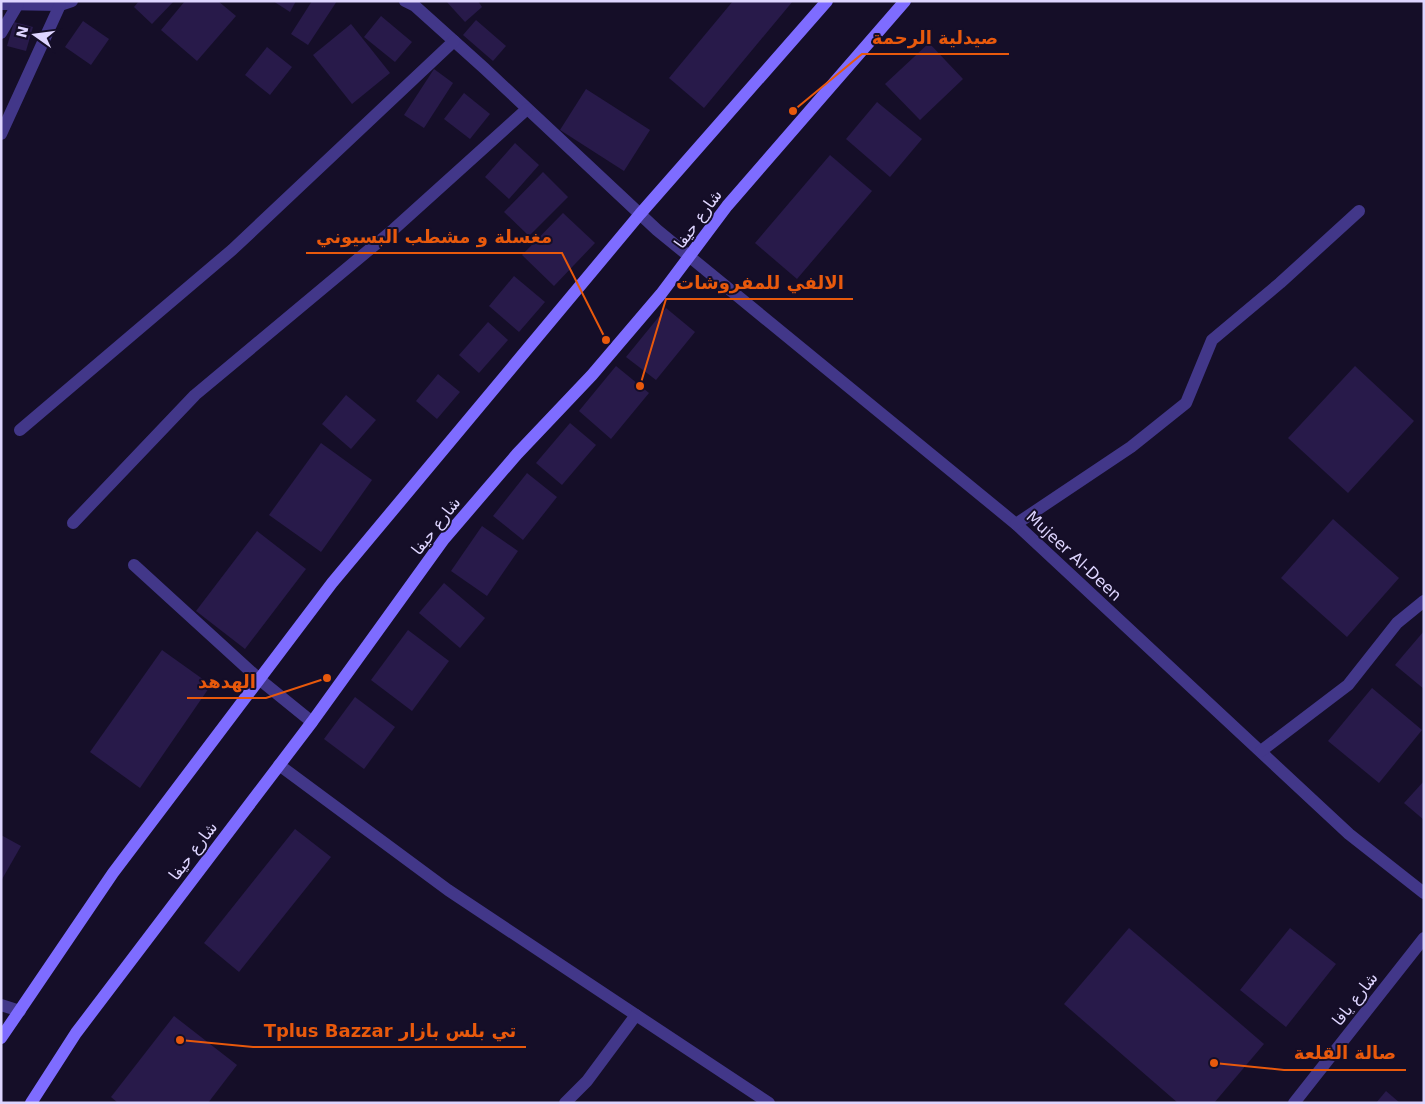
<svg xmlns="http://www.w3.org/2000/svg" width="1425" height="1104" viewBox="0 0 1425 1104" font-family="'DejaVu Sans',Cairo,sans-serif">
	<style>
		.building { fill: #281a4a }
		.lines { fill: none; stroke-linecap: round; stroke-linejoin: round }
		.minor { stroke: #423789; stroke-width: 12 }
		.secondary { stroke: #7e6cff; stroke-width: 12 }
		.labels { text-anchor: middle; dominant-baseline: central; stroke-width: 4; stroke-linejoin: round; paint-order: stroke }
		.street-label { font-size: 16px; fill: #ded5ff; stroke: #150e28 }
		.leader { fill: none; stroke: #e8590c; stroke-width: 2 }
		.callout-dot { fill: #e8590c; stroke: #150e28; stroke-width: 2 }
		.callout-label { font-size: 18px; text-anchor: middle; font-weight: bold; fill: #e8590c; stroke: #150e28; stroke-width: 4; stroke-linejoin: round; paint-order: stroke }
	</style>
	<rect width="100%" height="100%" fill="#150e28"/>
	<!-- building -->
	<g class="building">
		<path d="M139 1H174L152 24 134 7Z"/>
		<path d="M185 1H218L236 16 197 61 161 30Z"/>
		<path d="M273 1H296L290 12Z"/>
		<path d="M312 1H337L308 45 291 34Z"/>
		<path d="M446 1H478L482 7 465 22Z"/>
		<path d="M733 1H793L704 108 669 78Z"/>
		<path d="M381 16 412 42 395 62 364 37Z"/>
		<path d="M476 20 506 46 493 61 463 35Z"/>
		<path d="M83 21 109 39 91 65 65 47Z"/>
		<path d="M14 22 33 27 26 51 7 46Z"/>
		<path d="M351 24 390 73 352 104 313 55Z"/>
		<path d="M929 43 963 79 920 120 885 84Z"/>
		<path d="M267 47 292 67 270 95 245 75Z"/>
		<path d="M434 69 453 83 424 128 404 115Z"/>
		<path d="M586 89 650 130 624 171 560 130Z"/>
		<path d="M464 93 490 114 470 139 444 119Z"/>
		<path d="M877 102 922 139 890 177 846 139Z"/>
		<path d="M515 143 539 165 509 199 485 177Z"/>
		<path d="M830 155 872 191 797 279 755 243Z"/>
		<path d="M543 172 568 197 529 236 504 212Z"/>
		<path d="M563 213 595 243 554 286 522 255Z"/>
		<path d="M514 276 545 302 519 332 489 306Z"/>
		<path d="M666 308 695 332 656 380 626 357Z"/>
		<path d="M488 322 508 340 479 373 459 355Z"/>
		<path d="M616 366 649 393 611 439 579 411Z"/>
		<path d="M1355 366 1414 421 1348 493 1288 438Z"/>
		<path d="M438 374 460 392 437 419 416 401Z"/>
		<path d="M346 395 376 420 351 449 322 424Z"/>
		<path d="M570 423 596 445 562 485 536 463Z"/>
		<path d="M321 443 372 480 321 552 269 515Z"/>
		<path d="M527 473 557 497 523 540 493 516Z"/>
		<path d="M1333 519 1399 578 1347 637 1281 578Z"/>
		<path d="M482 526 518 551 487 596 451 571Z"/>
		<path d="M257 531 306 569 245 649 196 611Z"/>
		<path d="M444 583 485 618 460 648 419 613Z"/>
		<path d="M408 630 449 661 412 711 371 680Z"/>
		<path d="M1424 631V689L1395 665Z"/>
		<path d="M162 650 211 685 140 788 90 752Z"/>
		<path d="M1372 688 1422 730 1379 783 1328 741Z"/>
		<path d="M355 697 395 727 364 769 324 739Z"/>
		<path d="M1424 781V820L1404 803Z"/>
		<path d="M295 829 331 857 239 972 204 943Z"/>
		<path d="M1 835 21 846 1 881Z"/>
		<path d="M1129 928 1264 1044 1214 1103H1178L1064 1004Z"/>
		<path d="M1290 928 1336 964 1286 1027 1240 990Z"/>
		<path d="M174 1016 237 1065 208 1103H118L111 1097Z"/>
		<path d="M1386 1091 1400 1103H1376Z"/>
	</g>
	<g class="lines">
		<!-- minor -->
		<g class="minor">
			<path d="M405 1 415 6 484 68 657 230 1016 524 1349 834 1424 893"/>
			<path d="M1 4 60 5 72 1"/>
			<path d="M1 33 18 4"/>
			<path d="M1 134 60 5"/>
			<path d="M20 430 232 250 454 41"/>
			<path d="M73 523 195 395 394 229 527 109"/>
			<path d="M1016 524 1131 447 1186 403 1212 340 1280 283 1359 211"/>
			<path d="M134 565 259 679 312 722"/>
			<path d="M1261 751 1348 685 1397 623 1424 601"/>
			<path d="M279 765 448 890 636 1015"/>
			<path d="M1 1005 20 1011"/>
			<path d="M565 1103 587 1081 636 1015 769 1103"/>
			<path d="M1294 1103 1424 938"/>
		</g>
		<!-- secondary -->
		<g class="secondary">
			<path d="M1 1038 113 873 332 583 640 214 827 1"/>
			<path d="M31 1103 76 1033 312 722 444 539 517 454 592 375 661 294 727 206 905 1"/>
		</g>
	</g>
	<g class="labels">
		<!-- street labels -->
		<g class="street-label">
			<text transform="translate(698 219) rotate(-54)">شارع حيفا</text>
			<text transform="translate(436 526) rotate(-52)">شارع حيفا</text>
			<text transform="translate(1074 556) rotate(43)">Mujeer Al-Deen</text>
			<text transform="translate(193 851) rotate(-53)">شارع حيفا</text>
			<text transform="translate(1355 999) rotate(-52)">شارع يافا</text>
		</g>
	</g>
	<!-- callouts -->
	<path class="leader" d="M793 111L862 54H1009M606 340L562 253H306M640 386L666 299H853M327 678L266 698H187M180 1040L253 1047H526M1214 1063L1284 1070H1406"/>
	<g class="callout-dot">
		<circle cx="793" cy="111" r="5"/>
		<circle cx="606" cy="340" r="5"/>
		<circle cx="640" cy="386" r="5"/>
		<circle cx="327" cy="678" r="5"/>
		<circle cx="180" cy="1040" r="5"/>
		<circle cx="1214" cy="1063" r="5"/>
	</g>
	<g class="callout-label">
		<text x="935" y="44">صيدلية الرحمة</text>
		<text x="434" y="243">مغسلة و مشطب البسيوني</text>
		<text x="760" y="289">الالفي للمفروشات</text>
		<text x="227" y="688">الهدهد</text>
		<text x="390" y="1037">Tplus Bazzar تي بلس بازار</text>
		<text x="1345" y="1059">صالة القلعة</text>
	</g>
	<!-- border -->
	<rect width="1425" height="1104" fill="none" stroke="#ded5ff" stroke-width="5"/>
	<!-- north arrow -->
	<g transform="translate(35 35) rotate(284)" stroke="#150e28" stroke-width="4" paint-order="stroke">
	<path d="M0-4L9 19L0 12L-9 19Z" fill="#ded5ff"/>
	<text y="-8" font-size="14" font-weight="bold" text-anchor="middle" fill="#ded5ff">N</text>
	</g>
</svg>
